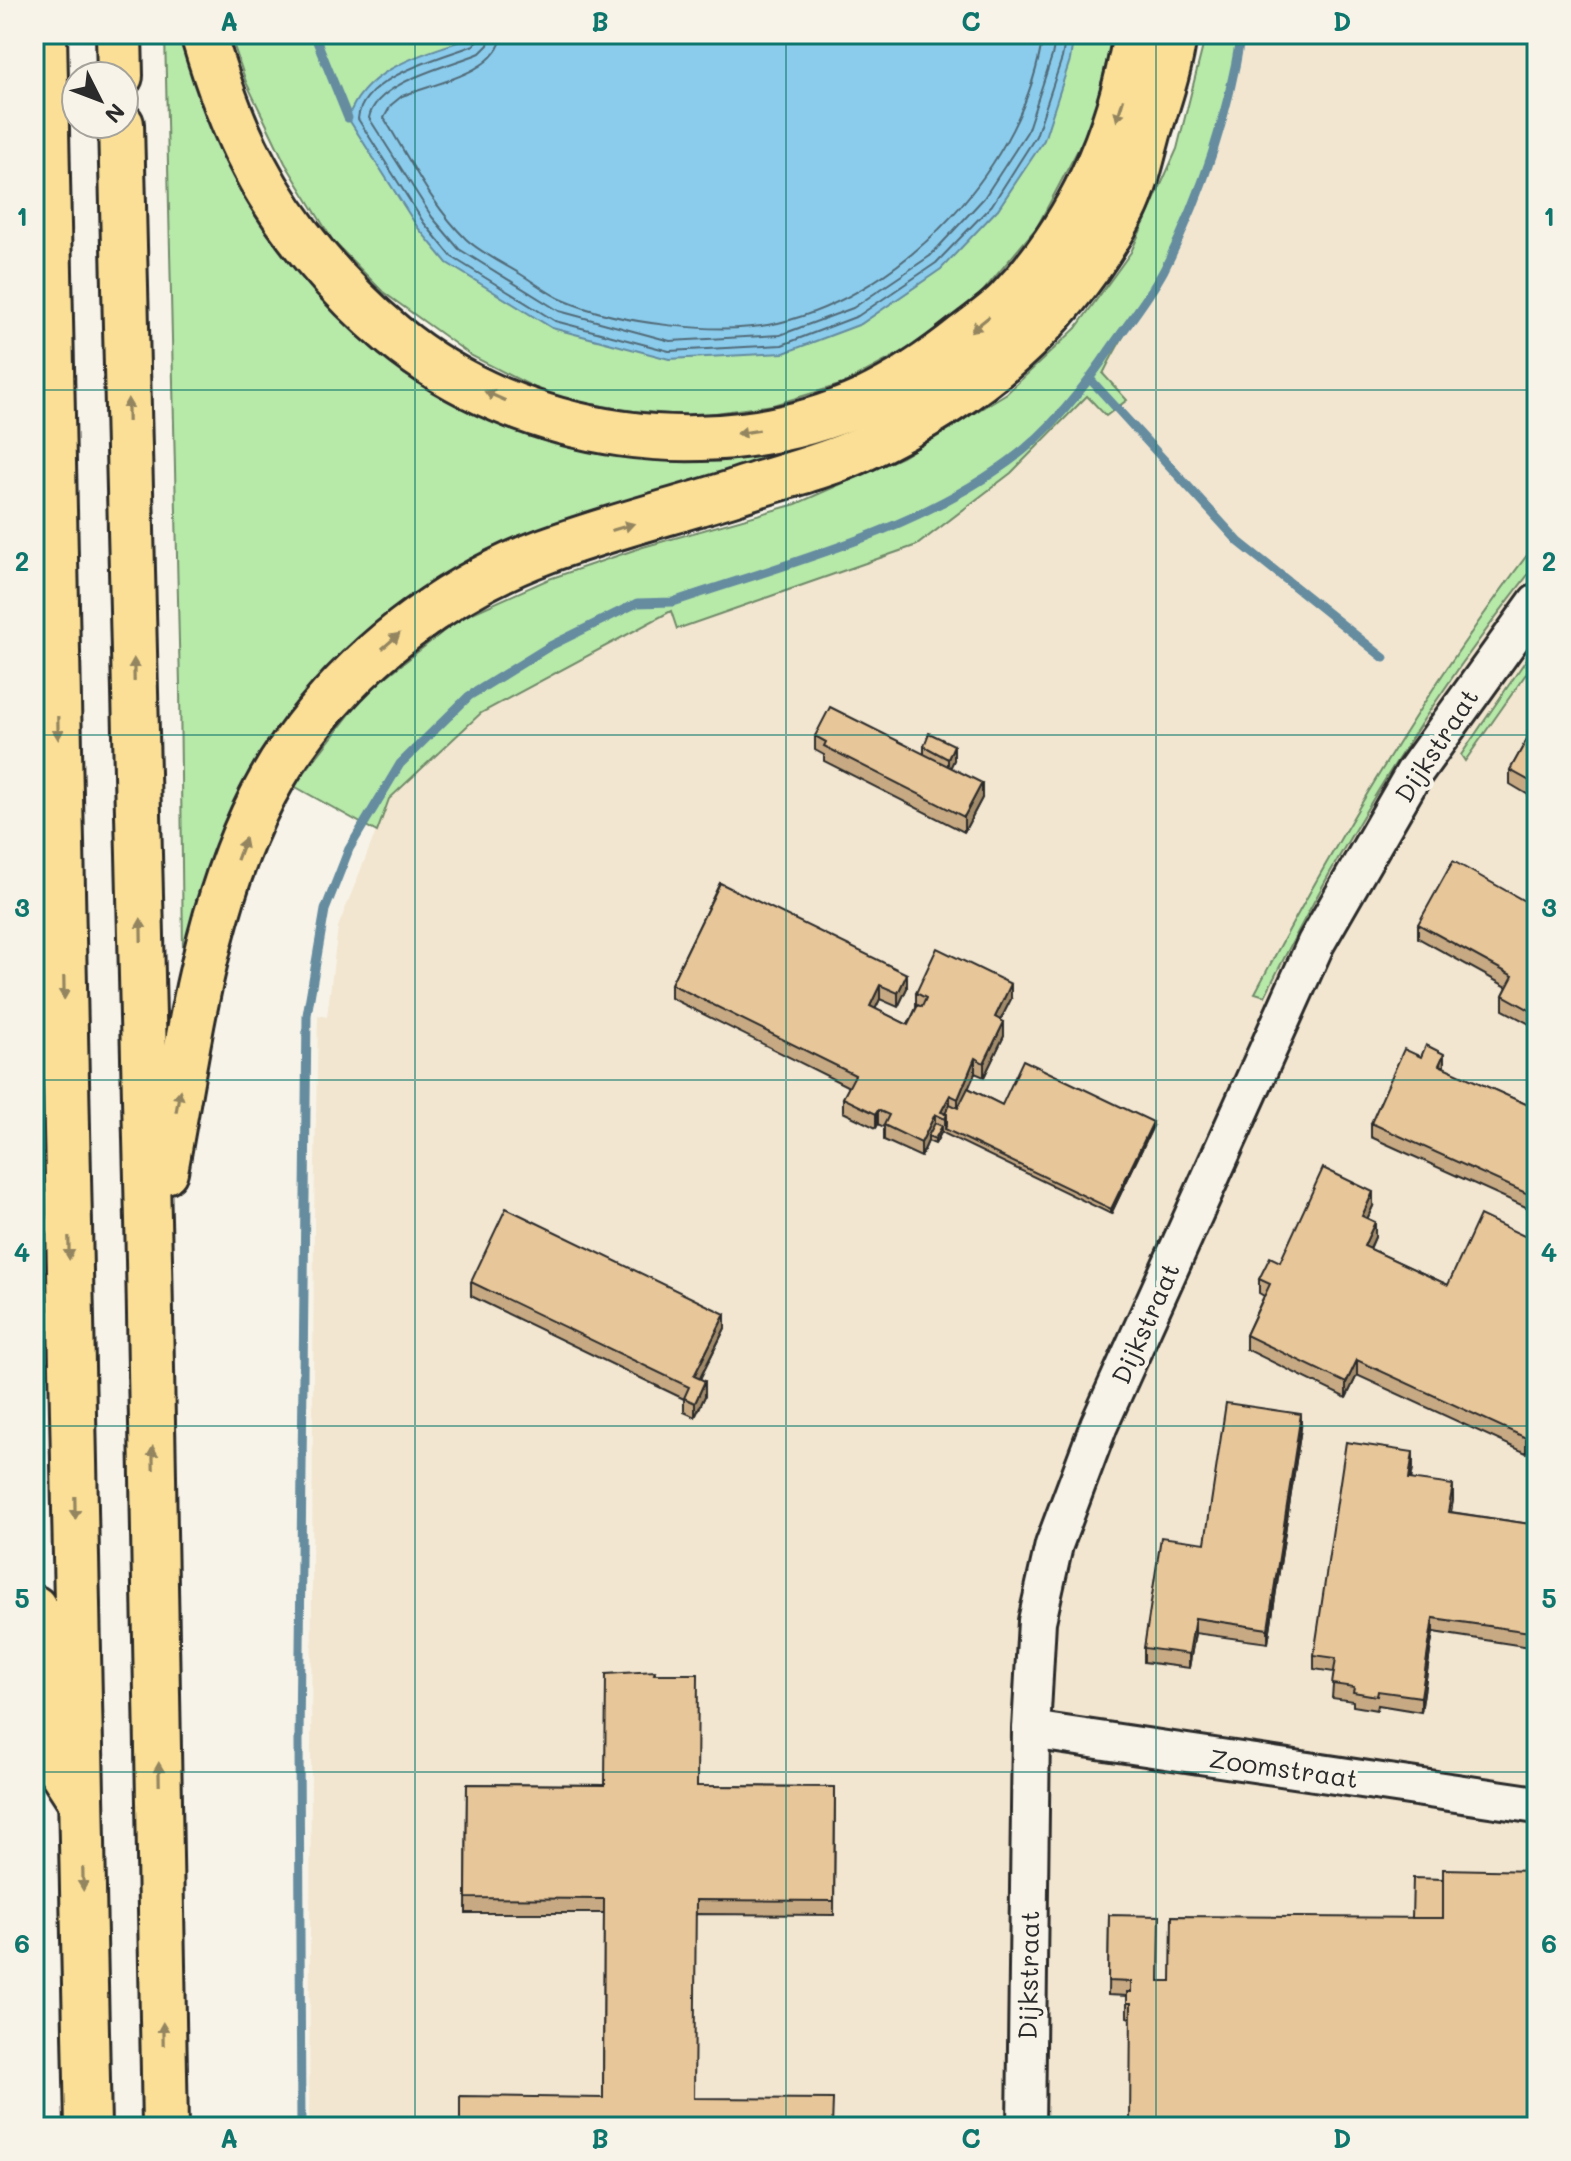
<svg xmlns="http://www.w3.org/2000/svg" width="1571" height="2161" viewBox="0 0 1571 2161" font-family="Mali,sans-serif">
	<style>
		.built { fill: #f2e6d0 }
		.green { fill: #b7e9a9; stroke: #718a6a; stroke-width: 2 }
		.water { fill: #8bccec; stroke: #658c9f; stroke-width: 2 }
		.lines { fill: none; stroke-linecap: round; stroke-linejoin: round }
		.shore { stroke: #516b78; stroke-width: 2 }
		.stream { stroke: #658c9f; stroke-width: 9 }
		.minor-casing { stroke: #2b2b2b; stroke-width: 42 }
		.highway-casing { stroke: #2b2b2b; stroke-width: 50 }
		.minor { stroke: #f7f3e8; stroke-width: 36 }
		.highway { stroke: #fbdf96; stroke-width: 44 }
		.wall { fill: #c7aa84; stroke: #2b2b2b; stroke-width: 2 }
		.shaded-wall { fill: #a28b6b; stroke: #2b2b2b; stroke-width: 2 }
		.building { fill: #e7c699; stroke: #2b2b2b; stroke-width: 2 }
		.oneway { fill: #938560 }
		.grid { fill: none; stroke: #0f766e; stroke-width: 2; stroke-opacity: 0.55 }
		.labels { text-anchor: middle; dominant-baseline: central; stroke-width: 8; stroke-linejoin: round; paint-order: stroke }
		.street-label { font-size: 26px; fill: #2b2b2b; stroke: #f7f3e8 }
		.neatline { fill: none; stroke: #0f766e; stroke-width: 3 }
		.grid-label { font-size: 26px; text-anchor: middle; font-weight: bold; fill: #0f766e }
	</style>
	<rect width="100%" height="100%" fill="#f7f3e8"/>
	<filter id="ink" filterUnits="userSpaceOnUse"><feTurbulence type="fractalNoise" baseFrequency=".0125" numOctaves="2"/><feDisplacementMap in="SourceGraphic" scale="16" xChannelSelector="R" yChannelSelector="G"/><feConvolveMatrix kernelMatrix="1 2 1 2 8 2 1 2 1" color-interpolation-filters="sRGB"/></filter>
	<g filter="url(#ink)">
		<!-- built -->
		<path class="built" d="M1241 34H1537V2127H309L314 1217 318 1015 327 1017 338 927 389 799 481 713 671 611 678 628 973 501 1011 473 1087 396 1127 400 1103 375 1124 329 1162 272 1191 210 1235 71Z"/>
		<!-- green -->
		<g class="green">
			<path d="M165 34H185L232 153 482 410 850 422 1129 163 900 415 373 636 192 954 183 952 180 686Z"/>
			<path d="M230 34H1113L1091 125 1037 227 980 295 908 349 843 384 773 405 694 416 634 411 555 398 472 356 383 292 333 241 285 163 246 82Z"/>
			<path d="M1206 34H1241C1228 114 1203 203 1162 273 1142 308 1120 338 1103 374L1127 400 1106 416 1087 396 1011 473 917 545 677 629 671 611 481 713 389 799 377 832 294 786 367 692 459 619 549 579 643 547 796 504 902 457 1007 393 1076 328 1131 252 1177 149Z"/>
			<path d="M1537 542V563C1431 697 1340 844 1265 996L1255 993C1338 836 1429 683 1537 542Z"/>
			<path d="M1528 657 1535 661 1465 761 1461 755Z"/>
		</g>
		<!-- water -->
		<path class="water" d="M481 34H1074L1070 60 1044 140 998 209 941 269 861 324 784 353 669 359 552 328 447 263 418 228 348 118C366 64 433 52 481 34Z"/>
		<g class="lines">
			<!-- shore -->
			<g class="shore">
				<path d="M480 34 474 45C441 58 361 77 358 119L424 223 452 257 555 321 669 351 782 345 858 316 936 263 992 205 1036 136 1062 58 1066 34"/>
				<path d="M490 34 488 45 480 53C450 66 375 82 369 118L432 217 459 249 559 311 670 341 780 335 853 308 930 256 984 198 1027 132 1052 56 1056 34"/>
				<path d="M502 34C500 72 433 84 402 96L391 105 384 118C409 158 432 206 466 239 481 253 504 264 522 275 535 283 549 294 563 300 618 324 721 336 778 323 906 293 1026 163 1043 34"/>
			</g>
			<!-- stream -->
			<g class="stream">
				<path d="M314 34 348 118"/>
				<path d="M1090 379 1239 542 1384 658"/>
				<path d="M301 2127 299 1741 307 1015 325 910 349 849 400 764 469 696 550 646 637 603 673 602C785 564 911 533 1008 462 1050 432 1084 388 1113 345 1130 321 1150 296 1164 270 1201 197 1228 115 1241 34"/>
			</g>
			<defs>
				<g id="minor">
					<path d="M1031 1730 1537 1805"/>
					<path d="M1026 2127 1031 1730 1037 1621 1054 1545 1099 1425 1316 943 1414 773 1537 602"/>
				</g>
				<g id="highway">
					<path d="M44 34 88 2127"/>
					<path d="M119 34 120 76"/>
					<path d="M203 34C216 78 232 125 254 166 286 228 340 291 394 336 520 440 714 470 864 401 900 384 934 361 965 336 979 325 995 314 1007 302 1078 228 1120 135 1136 34"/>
					<path d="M121 124 149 1260 165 2127"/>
					<path d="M165 1171C191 1032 209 864 293 746 354 659 445 588 545 551 607 528 672 512 735 492 776 478 821 468 860 450 978 395 1062 323 1124 209 1136 185 1142 155 1149 130 1159 98 1170 67 1174 34"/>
					<path d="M34 1608 44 1744 81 1801"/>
				</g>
			</defs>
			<!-- minor casing -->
			<use href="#minor" class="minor-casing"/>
			<!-- highway casing -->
			<use href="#highway" class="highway-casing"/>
			<!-- minor -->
			<use href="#minor" class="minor"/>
			<!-- highway -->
			<use href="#highway" class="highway"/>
		</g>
		<!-- wall -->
		<g class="wall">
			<path d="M1537 721V800L1510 784V770Z"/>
			<path d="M815 736 924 754V746L954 760 950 767 982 798 964 832 824 761V755L815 750Z"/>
			<path d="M720 883 907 988 898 1007 880 999 875 1009 908 1025 916 1008V993L1011 999 1000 1020 1004 1036 984 1077 975 1073 968 1088 1002 1105 1153 1126 1111 1214 945 1134 942 1131 935 1144 928 1141 921 1157 884 1140V1127L878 1124 876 1128 843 1112V1098L849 1087 671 998V984Z"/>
			<path d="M1537 908V1028L1503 1010V995L1507 987 1418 938V924Z"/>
			<path d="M1444 1068 1537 1109V1212L1371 1137V1123Z"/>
			<path d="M1373 1206 1367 1219 1375 1237 1370 1249 1448 1285 1537 1242V1429L1526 1453 1357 1375 1346 1398 1246 1349V1335L1264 1296 1259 1293V1279L1280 1262Z"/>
			<path d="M471 1282 725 1328 700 1379 705 1396 695 1417 684 1412V1399L471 1296Z"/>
			<path d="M1301 1428 1268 1643 1195 1633 1189 1668 1144 1662V1648L1205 1543Z"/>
			<path d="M1413 1467 1411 1479 1453 1500 1451 1512 1537 1525V1648L1433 1632 1421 1712 1378 1705 1377 1710 1353 1706V1701L1332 1698 1334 1672 1314 1669V1655Z"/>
			<path d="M654 1674 697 1786 835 1787 834 1915 696 1914 603 2098 604 1913H466L467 1784 605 1785Z"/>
			<path d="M1109 1915 1159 1981 1537 2127 1127 2017V1996L1108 1995Z"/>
		</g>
		<!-- shaded-wall -->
		<g class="shaded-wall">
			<path d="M954 745V760L948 773V759Z"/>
			<path d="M982 783V798L964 832V817Z"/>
			<path d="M907 974V988L898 1007V993Z"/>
			<path d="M1011 984V999L995 1031V1017Z"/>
			<path d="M880 985V999L870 1020V1006Z"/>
			<path d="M1004 1022V1036L984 1077V1063Z"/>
			<path d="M1444 1054V1068L1439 1065Z"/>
			<path d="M975 1058V1073L958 1113V1099Z"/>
			<path d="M950 1095V1109L947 1129H945V1119L941 1112Z"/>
			<path d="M878 1110V1124L876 1128V1114Z"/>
			<path d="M935 1114V1128L928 1136V1141L921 1157V1143Z"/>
			<path d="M1153 1122V1126L1111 1214V1209Z"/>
			<path d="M942 1126V1131L935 1144V1139Z"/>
			<path d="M1373 1192V1206L1362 1230V1216Z"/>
			<path d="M1375 1222V1237L1364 1261V1246Z"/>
			<path d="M725 1314V1328L694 1390V1376Z"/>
			<path d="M1357 1360V1375L1346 1398V1383Z"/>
			<path d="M705 1381V1396L695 1417V1403Z"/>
			<path d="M1301 1414V1428L1268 1643V1629Z"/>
			<path d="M1537 1415V1429L1526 1453V1438Z"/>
			<path d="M1413 1452V1467L1409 1493V1479Z"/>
			<path d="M1453 1485V1500L1448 1526V1512Z"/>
			<path d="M1195 1618V1633L1189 1668V1654Z"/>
			<path d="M1433 1618V1632L1421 1712V1697Z"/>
		</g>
		<!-- building -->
		<g class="building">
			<path d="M830 707 982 783 964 817 824 746 826 742 815 736Z"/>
			<path d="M1537 721V785L1510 770Z"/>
			<path d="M929 733 954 745 948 759 924 746Z"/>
			<path d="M1453 861 1537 908V1014L1503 995 1513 976 1418 924Z"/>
			<path d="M720 883 907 974 898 993 880 985 870 1006 908 1025 918 1005 922 1007 926 998 916 993 937 948 1011 984 995 1017 1004 1022 984 1063 975 1058 958 1099 950 1095 941 1112 947 1114 945 1119 935 1114 921 1143 884 1125 889 1115 878 1110 876 1114 843 1098 855 1075 671 984Z"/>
			<path d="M1426 1045 1444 1054 1439 1065 1537 1109V1198L1371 1123 1404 1049 1421 1057Z"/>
			<path d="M1023 1060 1153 1122 1111 1209 945 1129 947 1124V1114H945L950 1104 958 1108 968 1088 1002 1105Z"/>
			<path d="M935 1123 942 1126 935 1139 928 1136Z"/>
			<path d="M1323 1168 1373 1192 1362 1216 1375 1222 1364 1246 1448 1285 1480 1215 1537 1242V1415L1526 1438 1357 1360 1346 1383 1246 1335 1270 1284 1259 1279 1270 1257 1280 1262Z"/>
			<path d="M506 1208 725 1314 694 1376 705 1381 695 1403 684 1398 689 1387 471 1282Z"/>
			<path d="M1226 1403 1301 1414 1268 1629 1195 1618 1189 1654 1144 1648 1161 1537 1205 1543Z"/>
			<path d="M1346 1442 1413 1452 1409 1479 1453 1485 1448 1512 1537 1525V1633L1433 1618 1421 1697 1378 1691 1377 1696 1353 1692 1354 1687 1332 1684 1336 1658 1314 1655Z"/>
			<path d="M655 1671 654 1674H698L697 1786 835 1787 834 1901 696 1900 694 2098 833 2099 832 2127H460V2096L603 2098 604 1899 466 1898 467 1784 605 1785 606 1674Z"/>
			<path d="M1443 1869 1537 1871V2127H1130L1131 2003H1127V1992H1131V1982L1108 1981 1109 1915 1160 1916 1159 1981H1171L1172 1916 1443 1918Z"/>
			<path d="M1413 1878 1443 1879V1918H1412Z"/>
		</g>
		<!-- one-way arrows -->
		<defs><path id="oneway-solid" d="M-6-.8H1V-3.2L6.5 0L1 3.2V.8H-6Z" transform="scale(2)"/></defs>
		<g class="oneway">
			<use href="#oneway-solid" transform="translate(1120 110) rotate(107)"/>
			<use href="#oneway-solid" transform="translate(980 324) rotate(141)"/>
			<use href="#oneway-solid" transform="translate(495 396) rotate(-156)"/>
			<use href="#oneway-solid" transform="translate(128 410) rotate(-91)"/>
			<use href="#oneway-solid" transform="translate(748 432) rotate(171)"/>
			<use href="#oneway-solid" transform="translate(623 527) rotate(-17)"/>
			<use href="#oneway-solid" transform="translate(391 641) rotate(-41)"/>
			<use href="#oneway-solid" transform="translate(134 670) rotate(-91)"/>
			<use href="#oneway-solid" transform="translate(58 728) rotate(89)"/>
			<use href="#oneway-solid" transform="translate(241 849) rotate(-70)"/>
			<use href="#oneway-solid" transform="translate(141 930) rotate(-91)"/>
			<use href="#oneway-solid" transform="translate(64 988) rotate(89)"/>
			<use href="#oneway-solid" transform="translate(178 1101) rotate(-80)"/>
			<use href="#oneway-solid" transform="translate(69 1248) rotate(89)"/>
			<use href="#oneway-solid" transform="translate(153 1458) rotate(-91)"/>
			<use href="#oneway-solid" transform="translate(75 1508) rotate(89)"/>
			<use href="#oneway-solid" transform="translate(159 1774) rotate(-91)"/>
			<use href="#oneway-solid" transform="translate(83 1879) rotate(89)"/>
			<use href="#oneway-solid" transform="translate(163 2034) rotate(-91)"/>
		</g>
	</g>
	<!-- grid -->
	<path class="grid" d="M415 34V2127M786 34V2127M1156 34V2127M34 390H1537M34 735H1537M34 1080H1537M34 1426H1537M34 1772H1537"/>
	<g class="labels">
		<!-- street labels -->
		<g class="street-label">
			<text transform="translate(1436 745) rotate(-57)">Dijkstraat</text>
			<text transform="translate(1145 1323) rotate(-66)">Dijkstraat</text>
			<text transform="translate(1284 1768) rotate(8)">Zoomstraat</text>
			<text transform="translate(1028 1975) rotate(-89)">Dijkstraat</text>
		</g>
	</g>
	<!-- margin -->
	<rect width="1571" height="2161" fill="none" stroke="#f7f3e8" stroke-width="88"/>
	<!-- north arrow -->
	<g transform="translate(100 100) rotate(132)"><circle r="38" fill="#f7f3e8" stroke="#a5a39c" stroke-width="2"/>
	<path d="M0-6L14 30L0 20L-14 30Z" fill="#2b2b2b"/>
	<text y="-12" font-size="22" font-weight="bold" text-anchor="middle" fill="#2b2b2b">N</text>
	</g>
	<rect x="44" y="44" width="1483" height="2073" class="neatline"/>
	<g class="grid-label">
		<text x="229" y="31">A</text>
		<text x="600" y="31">B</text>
		<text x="971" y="31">C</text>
		<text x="1342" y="31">D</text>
		<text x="22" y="226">1</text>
		<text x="1549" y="226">1</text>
		<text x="22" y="571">2</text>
		<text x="1549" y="571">2</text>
		<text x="22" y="917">3</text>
		<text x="1549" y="917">3</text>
		<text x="22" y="1262">4</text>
		<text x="1549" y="1262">4</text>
		<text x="22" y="1608">5</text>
		<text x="1549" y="1608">5</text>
		<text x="22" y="1953">6</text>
		<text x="1549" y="1953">6</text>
		<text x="229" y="2148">A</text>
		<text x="600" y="2148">B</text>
		<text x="971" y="2148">C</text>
		<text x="1342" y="2148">D</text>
	</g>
</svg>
